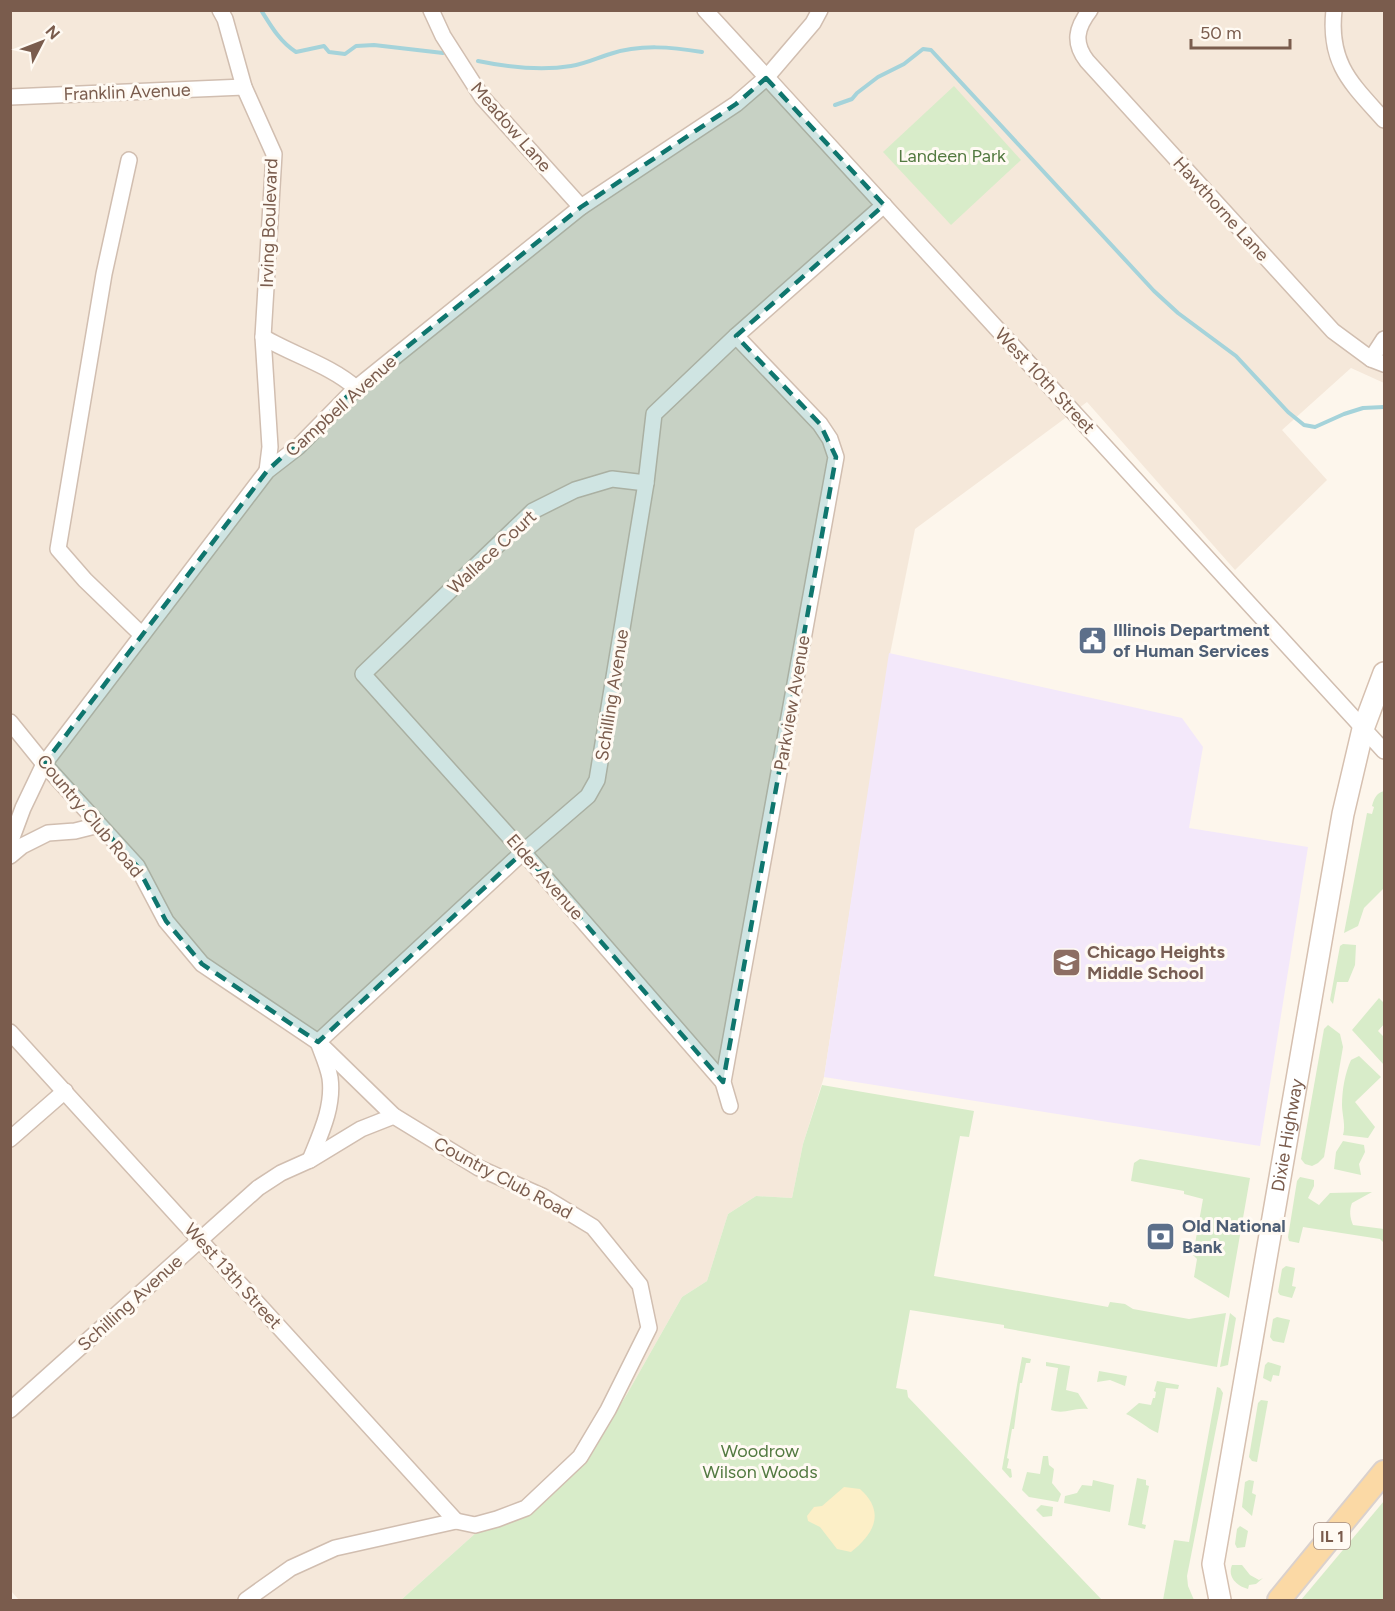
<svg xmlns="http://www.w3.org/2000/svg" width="1395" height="1611" viewBox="0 0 1395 1611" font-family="Figtree,sans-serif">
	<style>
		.residential { fill: #f5e8da }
		.education { fill: #f3e8fa }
		.green { fill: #d8ecc9 }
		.sand { fill: #fcefc7 }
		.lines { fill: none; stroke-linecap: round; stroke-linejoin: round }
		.stream { stroke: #a5d3da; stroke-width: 4 }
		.street-casing { stroke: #d1beb0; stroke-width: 18 }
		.secondary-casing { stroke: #d6c0b0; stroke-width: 24 }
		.primary-casing { stroke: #dad1cd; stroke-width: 26 }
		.street { stroke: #fff; stroke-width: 15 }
		.secondary { stroke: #fff; stroke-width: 21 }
		.primary { stroke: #fbd9a5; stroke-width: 22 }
		.marked { fill: #0f766e; fill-opacity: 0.2; stroke: #0f766e; stroke-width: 4.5; stroke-dasharray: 12 8; stroke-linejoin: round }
		.labels { text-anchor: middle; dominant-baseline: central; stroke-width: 6; stroke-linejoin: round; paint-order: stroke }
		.shield { fill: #fffaf3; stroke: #a28b7f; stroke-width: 1.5 }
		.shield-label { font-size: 16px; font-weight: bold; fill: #7a5c4d }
		.street-label { font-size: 18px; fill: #7a5c4d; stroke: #fffaf3 }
		.park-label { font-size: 18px; fill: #537a41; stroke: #fffaf3 }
		.service-label { font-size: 18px; font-weight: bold; fill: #4e5e75; stroke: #fffaf3; text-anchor: start }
		.education-label { font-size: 18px; font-weight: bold; fill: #785e54; stroke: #fffaf3; text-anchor: start }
	</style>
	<rect width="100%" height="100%" fill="#fdf6ec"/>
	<!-- residential -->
	<path class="residential" d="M10 11H1384V383L1351 368 1282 430 1327 480 1235 570 1087 402 915 529 889 659 824 1077 803 1144 792 1198 756 1196 728 1214 707 1281 682 1297 627 1394 578 1468 478 1531 401 1600H19L11 1591Z"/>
	<!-- education -->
	<path class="education" d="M889 653 1182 718 1203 747 1189 828 1308 847 1260 1146 824 1077Z"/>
	<!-- green -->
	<g class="green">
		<path d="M954 86 1021 160 951 225 883 152Z"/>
		<path d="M1384 791V888L1364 908 1358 926 1344 933 1367 813 1372 814 1374 807 1372 806C1374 799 1376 793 1384 791Z"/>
		<path d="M1343 944 1356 945 1355 965 1348 982H1337L1333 1004 1330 1000 1340 946Z"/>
		<path d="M1379 998 1384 1003V1024L1378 1031 1384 1037V1065L1352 1030Z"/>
		<path d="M1328 1025 1340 1034 1343 1047 1324 1157 1318 1163 1312 1166 1305 1164 1301 1159 1324 1029Z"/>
		<path d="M1359 1056 1381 1077 1355 1102 1375 1127 1368 1138 1343 1135C1346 1126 1342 1114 1342 1105 1342 1090 1345 1073 1351 1060Z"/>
		<path d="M822 1085 974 1111 969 1137 960 1136 934 1276 1108 1307 1110 1302 1125 1304 1133 1309 1189 1319 1226 1313 1217 1367 1004 1328V1325L910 1310 896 1388 907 1390 908 1397 1102 1600H401L478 1531 499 1526 595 1445 627 1394 682 1297 707 1281 728 1214 756 1196 792 1198 803 1144Z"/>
		<path d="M1343 1141 1364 1145 1365 1152 1359 1164 1361 1175 1334 1169 1336 1152Z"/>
		<path d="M1140 1159 1250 1178 1229 1298 1194 1277 1197 1259 1193 1255 1203 1199 1184 1194V1191L1131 1181 1134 1163Z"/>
		<path d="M1300 1177 1314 1180V1186L1308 1198 1319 1205 1330 1193 1372 1192 1352 1203C1349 1210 1350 1218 1353 1225L1384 1229V1243L1380 1239 1303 1227 1299 1243 1289 1241 1288 1237 1297 1181Z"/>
		<path d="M1286 1266 1295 1268 1292 1286 1296 1287 1292 1298 1280 1295 1278 1292 1282 1269Z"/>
		<path d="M1230 1313 1236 1318 1228 1365 1220 1367Z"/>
		<path d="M1277 1317 1290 1320 1284 1343 1273 1341 1270 1337 1273 1319Z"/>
		<path d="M1022 1357 1031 1359 1030 1363H1026L1022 1383H1020L1014 1429H1012L1007 1458 1009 1459 1007 1468 1011 1469 1012 1477 1010 1478 1002 1469Z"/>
		<path d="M1046 1362 1070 1366 1066 1390 1078 1393 1088 1409C1073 1407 1065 1415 1051 1410L1058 1368 1046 1366Z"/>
		<path d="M1268 1362 1281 1366 1279 1376 1273 1375 1271 1382 1263 1378 1265 1365Z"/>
		<path d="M1099 1371 1127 1376 1125 1386 1110 1380 1097 1382Z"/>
		<path d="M1157 1381 1179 1385 1178 1389 1166 1388 1158 1433C1146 1428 1138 1419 1126 1414L1139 1403 1151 1405 1153 1398H1155L1156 1392 1154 1391Z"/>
		<path d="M1217 1387 1220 1388 1223 1393 1187 1576 1188 1586 1194 1600H1163L1174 1540 1189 1542Z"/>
		<path d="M1261 1400 1268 1401 1257 1462 1252 1461 1249 1457 1258 1403Z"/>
		<path d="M1043 1456H1048L1049 1465 1054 1469 1052 1483 1061 1494 1058 1502 1029 1497 1022 1490 1027 1472 1040 1474Z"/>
		<path d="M1137 1478 1146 1480V1485L1149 1486 1142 1524 1146 1525 1145 1529 1128 1525Z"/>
		<path d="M1093 1480 1114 1485 1110 1512 1064 1503 1065 1496 1077 1493 1082 1485 1092 1486Z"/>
		<path d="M1249 1480 1254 1481 1252 1493 1256 1495 1252 1516 1242 1507 1245 1482Z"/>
		<path d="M1384 1501V1600H1301Z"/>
		<path d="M1041 1505 1053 1507 1052 1516 1043 1517 1036 1510Z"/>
		<path d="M1240 1526 1248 1531 1245 1547 1237 1548 1235 1544 1237 1529Z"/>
		<path d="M1232 1565H1242L1250 1575 1259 1580 1263 1578 1256 1584 1249 1585 1248 1589C1237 1586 1227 1577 1232 1565Z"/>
	</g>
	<!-- sand -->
	<path class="sand" d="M844 1487 860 1489C886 1512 874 1534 851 1552L837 1549 820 1527 808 1521 807 1516 814 1507 822 1506Z"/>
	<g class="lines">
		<!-- stream -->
		<g class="stream">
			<path d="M261 10C271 26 280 42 296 52L324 46 329 52 345 54 356 46 374 45 443 53"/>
			<path d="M478 61C507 67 542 71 571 66 585 64 597 58 610 54 640 44 672 47 702 52"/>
			<path d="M835 105 852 99 857 93 878 77 904 64 923 49 931 50 1154 291 1178 313 1236 356 1288 412 1304 425 1315 427 1344 414 1363 408 1384 407"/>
		</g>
		<defs>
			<g id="street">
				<path d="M220 10 225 19 244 87 274 154 263 337 270 447 267 471"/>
				<path d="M431 10 443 36 482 97 581 207"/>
				<path d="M705 10 1384 751"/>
				<path d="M1090 10C1076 28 1073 43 1087 61L1333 331 1371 359 1384 364"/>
				<path d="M1334 10C1328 64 1352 84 1384 120"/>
				<path d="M10 97 244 87"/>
				<path d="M129 160 104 274 58 549 85 580 142 635"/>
				<path d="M263 337C293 355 330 365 356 388"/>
				<path d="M1371 359 1384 339"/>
				<path d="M646 483 612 479 575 490 533 511 363 674 523 852 723 1082"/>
				<path d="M10 722 44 764 137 866 166 921 202 964 318 1042 394 1116 479 1168 542 1196 593 1227 640 1285 649 1328 608 1410 580 1457 526 1508 497 1519 475 1525 456 1521 335 1548 291 1568 246 1600"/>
				<path d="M10 843 23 808 44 764 267 471 298 447 356 388 581 207 736 104 766 78 813 23 820 10"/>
				<path d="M10 856 22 846 48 833 75 831 99 825"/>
				<path d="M10 1032 456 1521"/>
				<path d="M730 1106 723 1082 836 457 830 439 820 424 736 336"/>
				<path d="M10 1139 65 1091"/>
				<path d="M310 1160C320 1135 334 1107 330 1078 328 1066 322 1053 318 1042L523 852 588 796 597 780 646 483 654 414 736 336 884 205"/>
				<path d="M10 1410 258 1188 281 1173 310 1160 361 1129 394 1116"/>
			</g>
			<g id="secondary">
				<path id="s1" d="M1220 1600 1213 1564 1343 814 1363 729 1384 673"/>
			</g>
			<path id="primary" d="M1279 1600 1384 1472"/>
		</defs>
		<!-- street casing -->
		<use href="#street" class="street-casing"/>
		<!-- secondary casing -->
		<use href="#secondary" class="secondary-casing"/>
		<!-- primary casing -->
		<use href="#primary" class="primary-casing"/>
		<!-- street -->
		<use href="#street" class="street"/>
		<!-- secondary -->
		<use href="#secondary" class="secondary"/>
		<!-- primary -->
		<use href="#primary" class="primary"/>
	</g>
	<!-- marked area -->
	<path class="marked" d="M766 78 884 205 736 336 820 424 836 457 723 1082 523 852 318 1042 202 964 166 921 137 866 44 764 267 471 356 388 581 207 736 104Z"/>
	<!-- icons -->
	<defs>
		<symbol id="civic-square" viewBox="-11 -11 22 22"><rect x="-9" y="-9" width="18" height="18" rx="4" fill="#5c6f8a" stroke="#fffaf3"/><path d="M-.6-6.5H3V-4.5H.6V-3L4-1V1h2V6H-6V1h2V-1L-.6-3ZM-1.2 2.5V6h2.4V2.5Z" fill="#fff"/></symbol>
		<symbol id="school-square" viewBox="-11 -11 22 22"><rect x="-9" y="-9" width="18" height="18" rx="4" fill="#8d6e63" stroke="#fffaf3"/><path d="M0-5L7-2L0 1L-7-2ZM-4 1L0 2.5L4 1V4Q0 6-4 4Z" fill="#fff"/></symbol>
		<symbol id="bank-square" viewBox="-11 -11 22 22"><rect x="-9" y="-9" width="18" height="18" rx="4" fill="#5c6f8a" stroke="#fffaf3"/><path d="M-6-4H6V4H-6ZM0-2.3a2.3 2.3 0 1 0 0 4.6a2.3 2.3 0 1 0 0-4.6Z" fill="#fff"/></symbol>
	</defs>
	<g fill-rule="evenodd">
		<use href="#civic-square" x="1076" y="624" width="33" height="33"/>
		<use href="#school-square" x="1050" y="946" width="33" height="33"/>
		<use href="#bank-square" x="1144" y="1220" width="33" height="33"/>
	</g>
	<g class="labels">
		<!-- shield labels -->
		<rect class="shield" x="1314" y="1523" width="36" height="26" rx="4.5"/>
		<g class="shield-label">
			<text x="1332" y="1536">IL 1</text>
		</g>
		<!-- street labels -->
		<g class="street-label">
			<text transform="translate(127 92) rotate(-2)">Franklin Avenue</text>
			<text transform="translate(511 127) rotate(49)">Meadow Lane</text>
			<text transform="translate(1221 209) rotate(48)">Hawthorne Lane</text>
			<text transform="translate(269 223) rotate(-88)">Irving Boulevard</text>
			<text transform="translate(1045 381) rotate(47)">West 10th Street</text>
			<text transform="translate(341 406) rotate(-42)">Campbell Avenue</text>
			<text transform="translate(492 552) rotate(-43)">Wallace Court</text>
			<text transform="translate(612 695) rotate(-81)">Schilling Avenue</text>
			<text transform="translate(792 703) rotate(-80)">Parkview Avenue</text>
			<text transform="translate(90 816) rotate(50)">Country Club Road</text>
			<text transform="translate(545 877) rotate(49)">Elder Avenue</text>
			<text stroke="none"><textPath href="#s1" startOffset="472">Dixie Highway</textPath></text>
			<text transform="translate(503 1178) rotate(28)">Country Club Road</text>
			<text transform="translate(233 1276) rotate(48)">West 13th Street</text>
			<text transform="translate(130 1303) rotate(-42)">Schilling Avenue</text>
		</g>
		<!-- park labels -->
		<g class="park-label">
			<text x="952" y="156">Landeen Park</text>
			<text x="760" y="1451">Woodrow<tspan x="760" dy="21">Wilson Woods</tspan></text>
		</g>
		<!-- service labels -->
		<g class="service-label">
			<text x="1113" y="630">Illinois Department<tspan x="1113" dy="21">of Human Services</tspan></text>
			<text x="1182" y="1226">Old National<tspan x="1182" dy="21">Bank</tspan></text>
		</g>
		<!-- education labels -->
		<g class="education-label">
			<text x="1087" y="952">Chicago Heights<tspan x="1087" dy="21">Middle School</tspan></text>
		</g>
	</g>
	<!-- border -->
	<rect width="1395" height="1611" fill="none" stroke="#7a5c4d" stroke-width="24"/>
	<!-- north arrow -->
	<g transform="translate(42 42) rotate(48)" stroke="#fffaf3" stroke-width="4.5" paint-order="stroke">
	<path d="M0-4.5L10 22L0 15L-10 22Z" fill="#7a5c4d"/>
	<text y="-9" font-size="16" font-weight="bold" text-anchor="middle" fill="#7a5c4d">N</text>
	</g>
	<!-- scale -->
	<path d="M1191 39v9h99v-9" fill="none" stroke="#7a5c4d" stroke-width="3"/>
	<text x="1200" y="39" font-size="18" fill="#7a5c4d" stroke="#fffaf3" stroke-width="4.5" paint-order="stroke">50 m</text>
</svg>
